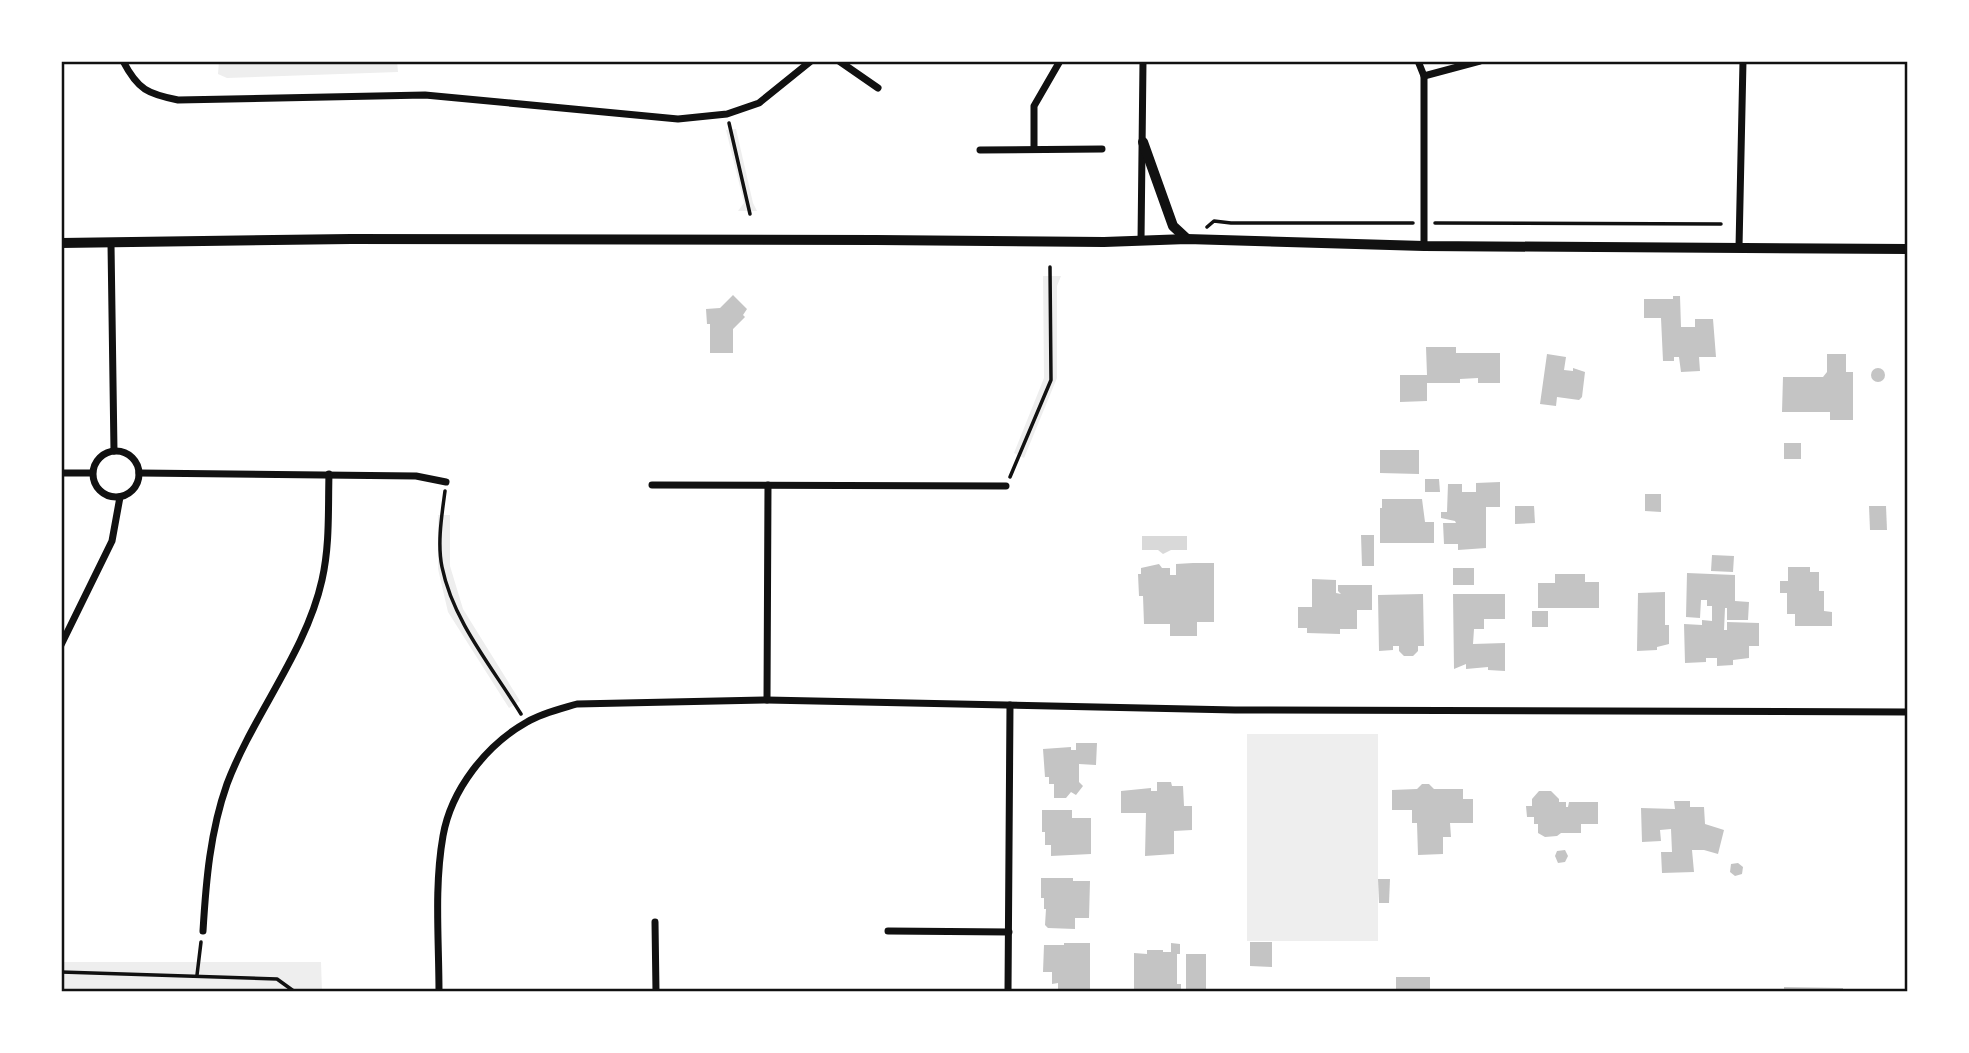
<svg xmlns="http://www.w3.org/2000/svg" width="1969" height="1053" viewBox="0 0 1969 1053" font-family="Poppins,sans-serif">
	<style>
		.green { fill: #eee }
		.water { fill: #d9d9d9 }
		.building { fill: #c4c4c4 }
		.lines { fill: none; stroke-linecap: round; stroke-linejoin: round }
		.path { stroke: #111; stroke-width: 3.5 }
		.minor { stroke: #111; stroke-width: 7 }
		.secondary { stroke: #111; stroke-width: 10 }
		.neatline { fill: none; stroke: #111; stroke-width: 2.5 }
	</style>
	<rect width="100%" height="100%" fill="#fff"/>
	<!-- green -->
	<g class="green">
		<path d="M219 61H397L398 72 227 78 218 74Z"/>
		<path d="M736 129 753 203 757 211H738L744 203 726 130Z"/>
		<path d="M1043 276H1061L1057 286V378L1024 458 1014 453 1044 378Z"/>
		<path d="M438 515H450V566L463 609 520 701 509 708 448 612 438 569Z"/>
		<rect x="1247" y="734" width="131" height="207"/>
		<path d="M61 962H321L322 992H61Z"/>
	</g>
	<!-- water -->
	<path class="water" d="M1187 536V550H1171L1163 554 1158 550H1142V536Z"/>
	<!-- building -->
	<g class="building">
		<path d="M733 295 747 309 743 315 745 317 733 329V353H710V324H707L706 309 720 308Z"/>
		<path d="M1673 296H1680L1681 327H1695V319H1713L1716 357H1699L1700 371 1681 372 1679 357H1674V361H1663L1661 318H1644V299H1673Z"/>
		<path d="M1426 347H1456V353H1500V383H1478V378L1460 379V383H1427V401L1400 402V375H1427Z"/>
		<path d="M1547 354 1566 357 1564 370 1573 371V368L1585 372 1582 397 1579 400 1557 397 1556 406 1540 404Z"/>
		<path d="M1827 354H1846V372H1853V420H1830V412H1782L1783 377H1823L1827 372Z"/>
		<circle cx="1878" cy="375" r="7"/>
		<rect x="1784" y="443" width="17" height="16"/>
		<path d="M1380 450H1419V474L1380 473Z"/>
		<path d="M1425 479H1439L1440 492H1425Z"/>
		<path d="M1500 482V507H1486V548L1458 550V544H1444L1443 523H1456L1455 521 1441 518V512H1447L1448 484H1462V492H1476V483Z"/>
		<path d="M1645 494H1661V512L1645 511Z"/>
		<path d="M1382 499H1422L1425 522H1434V543H1380V508H1382Z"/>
		<path d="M1515 506H1534L1535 523 1515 524Z"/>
		<path d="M1869 506H1886L1887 530H1870Z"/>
		<path d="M1361 535H1374V566H1362Z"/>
		<path d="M1712 555 1734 556 1733 572 1711 571Z"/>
		<path d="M1193 563H1214V622H1197V636H1170V624H1144L1143 596H1139L1138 574H1141V568L1159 564 1162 568H1170V575H1176V564Z"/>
		<path d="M1788 567H1810V572H1819V591H1824V611L1832 612V626H1795V614H1787V593H1780V581H1788Z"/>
		<rect x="1453" y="568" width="21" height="17"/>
		<path d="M1687 573 1735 575V601L1749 602 1748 620H1727V608H1725L1724 630H1727V622L1759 623V646H1749V658L1733 660V665L1717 666V658H1706V662L1685 663 1684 624 1702 625V620L1712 621V606H1707V600H1701L1700 618 1686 617Z"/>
		<path d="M1555 574H1585V582H1599V608H1538V583H1555Z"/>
		<path d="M1312 579 1336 580V593L1341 594 1338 591V585H1372V610H1357V629H1340V634L1307 633V628H1298V607H1312Z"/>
		<path d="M1665 592V625H1669V644L1657 647V650L1637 651 1638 593Z"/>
		<path d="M1423 594 1424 646H1418V651L1413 656H1404L1399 651V646H1393V650L1379 651 1378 595Z"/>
		<path d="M1453 594H1505V619H1484V629H1474L1473 644 1505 643V671L1488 670V667L1466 669V664L1454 669Z"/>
		<rect x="1532" y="611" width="16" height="16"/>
		<path d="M1076 743H1097L1096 765 1079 764V782L1083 786 1076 795 1071 792 1066 798H1054V784H1049V777H1045L1043 749 1071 747V750H1076Z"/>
		<path d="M1157 782H1171L1172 786H1183L1184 806H1192V830L1174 831V854L1145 856 1146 813H1121V791L1151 788V791H1157Z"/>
		<path d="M1422 784H1429L1434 789H1463V799H1473V823H1450L1451 837H1443V854L1418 855 1417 823H1412V810H1392V790L1417 789Z"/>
		<path d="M1539 791H1551L1559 799V802H1566V807H1568L1569 802H1598V824H1581V833H1561L1557 836 1545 837 1538 833V824H1534V817H1527L1526 806H1532V799Z"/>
		<path d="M1674 801H1690V807H1704L1705 824 1724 830 1718 854 1704 850H1692L1694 872 1662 873 1661 852H1672L1671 829 1660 830 1661 841 1642 842 1641 808 1675 809Z"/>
		<path d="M1042 810H1072V818H1091V854L1051 856V845H1045V832H1042Z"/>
		<path d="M1565 850 1568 856 1565 862 1558 863 1555 856 1557 851Z"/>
		<path d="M1738 863 1743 867 1742 874 1735 876 1730 872 1731 864Z"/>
		<path d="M1041 878H1073V881H1090L1089 918H1075V929L1048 928 1045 925 1046 909H1044V898H1041Z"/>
		<path d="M1378 879H1390L1389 903H1379Z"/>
		<path d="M1250 942H1272V967L1250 966Z"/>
		<path d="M1064 943H1090V992H1058V983L1052 984V972H1043L1044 945H1064Z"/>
		<path d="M1171 943 1180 944V954H1177V984H1181V992H1134V953L1147 954V950H1163V952H1171Z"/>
		<rect x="1186" y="954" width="20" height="38"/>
		<rect x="1396" y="977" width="34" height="15"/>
		<path d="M1784 987 1843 988V992H1784Z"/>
	</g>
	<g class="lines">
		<!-- path -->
		<g class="path">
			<path d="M729 123 750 214"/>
			<path d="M1435 223 1721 224"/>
			<path d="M1207 227 1214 221 1231 223H1413"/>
			<path d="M1010 477 1051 380 1050 267"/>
			<path d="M445 491C442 514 437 543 442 567 453 621 492 667 521 714"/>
			<path d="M61 972 277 979 295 992"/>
			<path d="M197 975 201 942"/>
		</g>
		<!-- minor -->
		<g class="minor">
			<path d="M123 61C138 90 148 94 178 100L425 95 678 119 727 114 759 103 811 61"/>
			<path d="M839 61 878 88"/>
			<path d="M1418 61 1424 76V246"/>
			<path d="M1424 76 1480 61"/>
			<path d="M1034 149V106L1060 61"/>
			<path d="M980 150 1102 149"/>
			<path d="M1141 241 1143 61"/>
			<path d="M111 244 114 451"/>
			<path d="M1739 247 1743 61"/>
			<circle cx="116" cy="474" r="23"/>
			<path d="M61 473H92"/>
			<path d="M139 473 416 476 446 482"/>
			<path d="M652 485 1006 486"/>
			<path d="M61 645 112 541 120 497"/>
			<path d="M767 700 768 485"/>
			<path d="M655 922 656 992"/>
			<path d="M203 931C206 881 210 832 227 784 253 715 306 652 322 580 330 545 328 509 329 474"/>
			<path d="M888 931 1009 932"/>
			<path d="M439 992C439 940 434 887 443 836 451 790 486 745 527 722 542 713 560 709 577 704L767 700 1235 710 1908 712"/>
			<path d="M1008 992 1010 705"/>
		</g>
		<!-- secondary -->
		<g class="secondary">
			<path d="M1143 142 1173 226 1187 239"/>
			<path d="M61 243 351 239 876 240 1104 242 1187 239 1424 246 1908 249"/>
		</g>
	</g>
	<!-- border -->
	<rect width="1969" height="1053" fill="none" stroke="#ffffff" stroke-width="126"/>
	<rect x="63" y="63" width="1843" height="927" class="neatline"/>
</svg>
